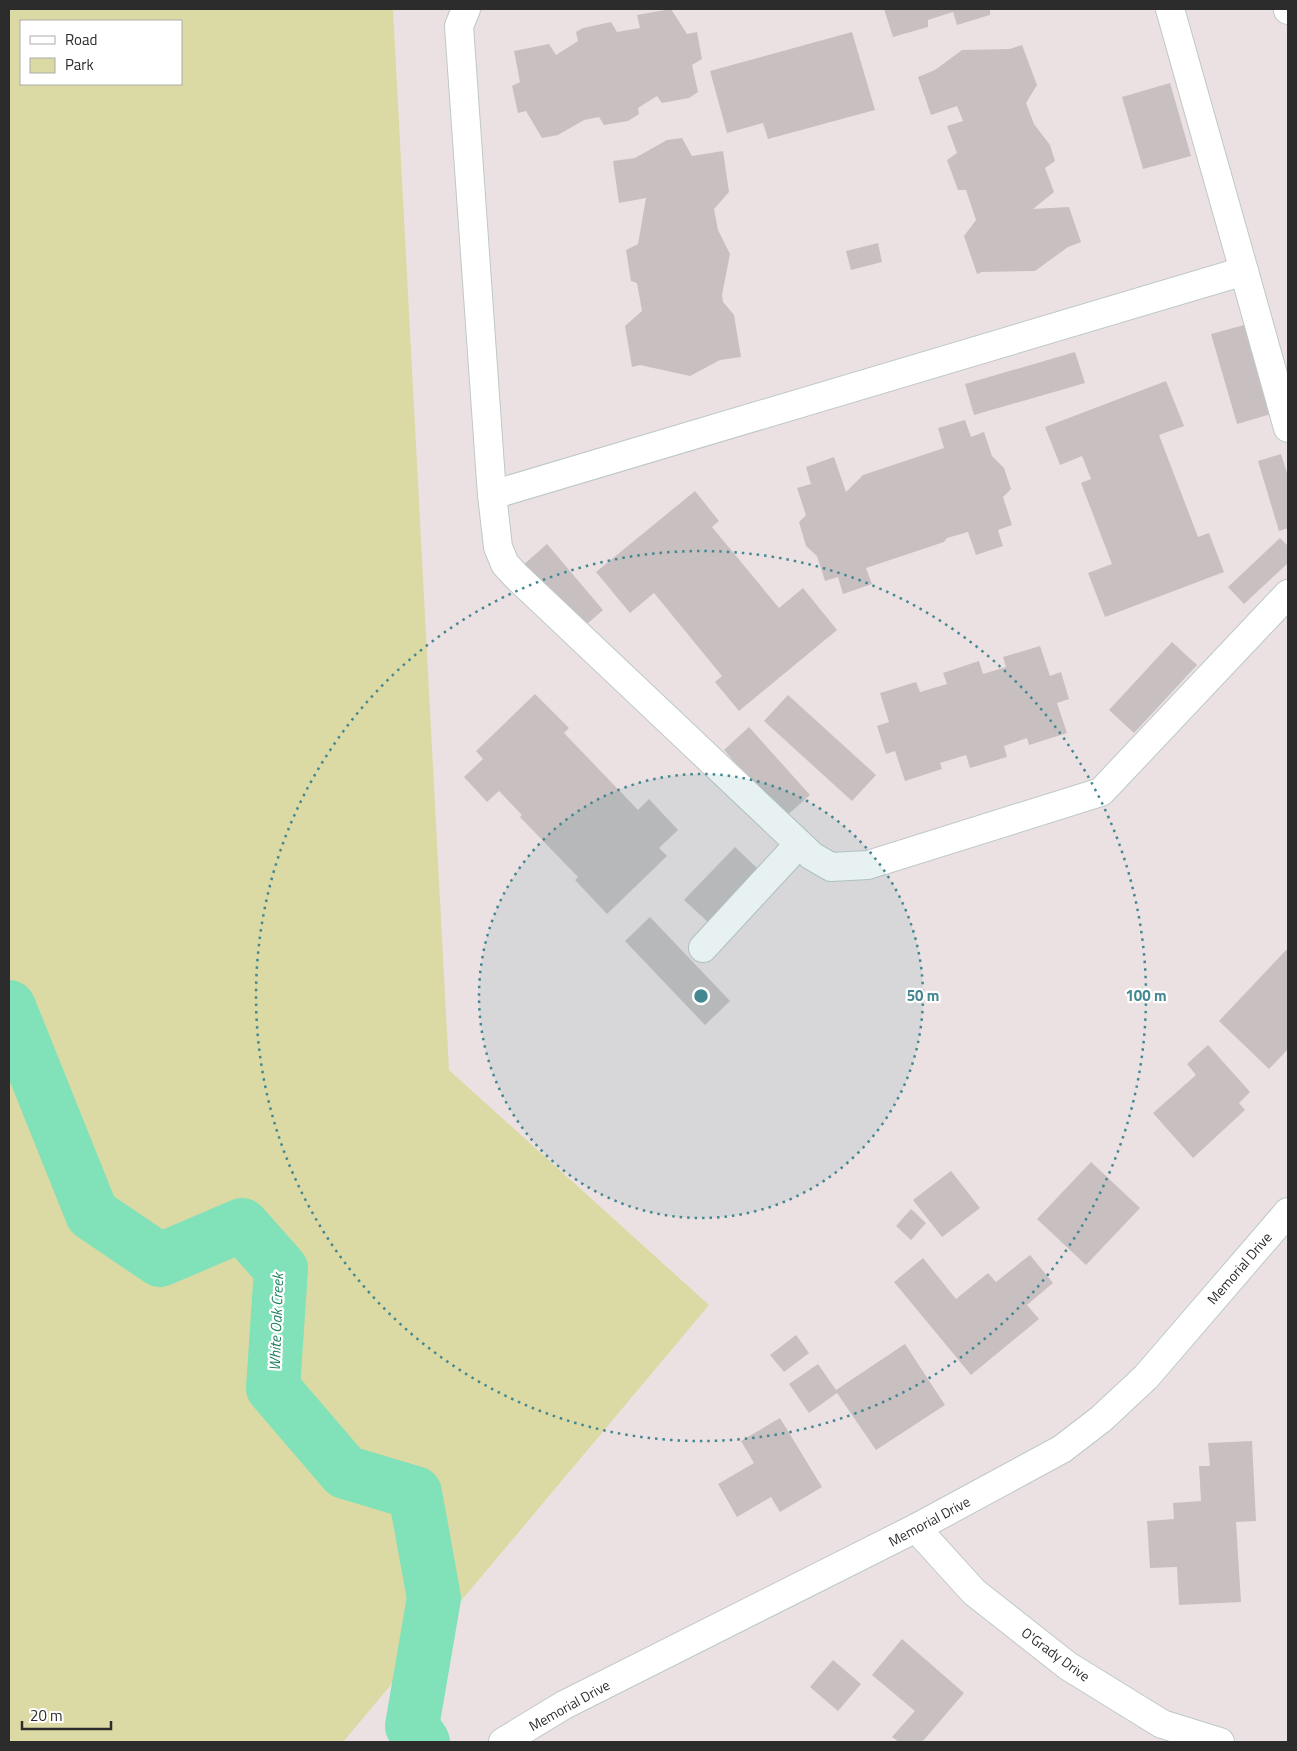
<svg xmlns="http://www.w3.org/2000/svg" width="1297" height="1751" viewBox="0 0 1297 1751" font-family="'Titillium Web',sans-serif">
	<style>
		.green { fill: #dcdaa4; fill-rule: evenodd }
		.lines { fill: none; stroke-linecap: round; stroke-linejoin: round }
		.river { stroke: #81e1b8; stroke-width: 54 }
		.building { fill: #c8bfc0 }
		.minor-casing { stroke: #bec8c9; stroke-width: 30 }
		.minor { stroke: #fff; stroke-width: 28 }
		.ring { fill: none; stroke: #438891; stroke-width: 2.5; stroke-dasharray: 2.5 5 }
		.labels { text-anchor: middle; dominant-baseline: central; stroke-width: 4.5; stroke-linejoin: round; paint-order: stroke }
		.street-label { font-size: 14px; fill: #2c2c2c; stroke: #fff }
		.water-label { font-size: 15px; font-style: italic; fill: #1d825e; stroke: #fff }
		.centre { fill: #438891; stroke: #fff; stroke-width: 2.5 }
		.ring-label { font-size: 15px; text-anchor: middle; font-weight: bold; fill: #438891; stroke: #fff; stroke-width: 4.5; stroke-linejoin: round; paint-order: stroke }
	</style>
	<rect width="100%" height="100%" fill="#ece1e2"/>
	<!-- green -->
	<path class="green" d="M9 9H393L449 1070 709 1305 343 1742H9ZM21 21H181V84H21Z"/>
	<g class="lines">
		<!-- river -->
		<path class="river" d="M9 1007 92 1214 160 1260 242 1225 281 1269 273 1388 345 1472 415 1493 434 1598 412 1726 423 1742"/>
	</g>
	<!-- building -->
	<g class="building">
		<path d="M671 9 687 34 697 32 702 59 692 65 698 92 689 98 662 103 657 96 638 108 639 114 628 121 604 125 599 117 584 120 558 135 542 138 526 111 518 113 512 86 520 82 514 51 549 44 556 55 578 41 576 32 583 28 611 22 617 32 640 28 637 15Z"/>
		<path d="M884 9H990V15L957 25 953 12 928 20V27L893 37Z"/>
		<path d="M852 32 875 110 768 139 763 123 727 133 710 71Z"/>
		<path d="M1022 45 1037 85 1026 103 1034 124 1050 145 1055 161 1045 168 1054 192 1033 209 1069 207 1081 242 1068 247 1035 271 982 272 977 274 964 236 976 220 966 190H958L947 160 957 153 947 126 963 121 957 106 931 115 918 77 935 70 962 50 1010 49Z"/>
		<path d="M1170 83 1191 156 1143 169 1122 97Z"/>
		<path d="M682 138 692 156 723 151 729 192 714 209 718 230 730 254 722 295 723 302 734 315 741 357 720 360 690 376 640 365 632 367 625 326 642 311 637 283 631 281 626 250 638 244 646 198 619 203 613 161 635 158 667 140Z"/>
		<path d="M878 243 882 262 851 270 846 251Z"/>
		<path d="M1244 325 1271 414 1237 424 1211 334Z"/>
		<path d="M1075 352 1085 383 974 415 965 384Z"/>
		<path d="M1166 381 1184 426 1159 435 1198 537 1209 533 1224 572 1105 617 1088 573 1112 564 1081 483 1091 479 1082 456 1060 465 1045 427Z"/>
		<path d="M965 420 971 437 984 432 992 456 1004 468 1011 489 1003 497 1012 525 998 530 1003 546 976 555 968 532 947 538 944 542 866 568 872 584 843 594 838 577 825 581 817 556 806 546 799 522 806 515 797 488 811 484 806 467 834 457 846 492 863 475 944 448 938 428Z"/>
		<path d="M1281 454 1288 476V528L1279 531 1258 461Z"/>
		<path d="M695 491 719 521 712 527 779 608 803 588 837 630 739 711 715 682 722 676 654 593 630 613 596 572Z"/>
		<path d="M1280 538 1288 546V563L1244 604 1228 587Z"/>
		<path d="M547 544 603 610 579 631 522 566Z"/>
		<path d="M1172 642 1197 665 1134 733 1109 710Z"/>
		<path d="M1040 646 1050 676 1061 672 1069 699 1057 703 1067 733 1029 745 1027 738 1004 746 1007 757 970 768 966 755 940 763 942 769 905 781 895 751 886 754 877 726 889 722 880 693 916 682 920 692 947 684 943 673 979 661 983 674 1006 667 1003 657Z"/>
		<path d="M535 694 569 728 564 733 638 810 649 799 678 830 659 848 667 856 607 914 575 880 578 877 520 817 522 815 499 791 487 802 464 777 483 759 476 751Z"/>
		<path d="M788 695 876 775 852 801 764 721Z"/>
		<path d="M749 727 810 795 784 818 724 750Z"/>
		<path d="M735 847 759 870 709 923 684 900Z"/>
		<path d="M650 917 730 1001 705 1025 625 941Z"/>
		<path d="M1288 948V1049L1269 1069 1219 1021Z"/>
		<path d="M1208 1045 1250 1092 1239 1103 1245 1110 1193 1158 1153 1113 1196 1075 1187 1064Z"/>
		<path d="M1091 1162 1140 1208 1086 1265 1037 1219Z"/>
		<path d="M951 1171 980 1208 942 1237 913 1200Z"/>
		<path d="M911 1209 926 1223 911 1240 896 1226Z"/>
		<path d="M1030 1255 1053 1283 1027 1305 1039 1319 971 1375 894 1282 923 1258 956 1299 988 1273 996 1282Z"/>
		<path d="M796 1335 809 1353 784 1372 770 1355Z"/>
		<path d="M905 1344 945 1405 876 1450 837 1393 809 1413 789 1384 818 1364 836 1390Z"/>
		<path d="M780 1418 822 1487 780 1512 771 1497 737 1517 718 1484 754 1463 741 1441Z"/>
		<path d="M1252 1441 1256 1521 1236 1522 1241 1602 1179 1605 1177 1567 1150 1568 1147 1521 1174 1519 1173 1503 1201 1501 1199 1466H1210L1208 1443Z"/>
		<path d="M902 1639 964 1693 922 1742H899L892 1737 915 1711 872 1675Z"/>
		<path d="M833 1660 861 1684 838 1711 810 1687Z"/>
	</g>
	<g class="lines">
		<defs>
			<g id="minor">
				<path d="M466 9 459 26 492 495 498 547 505 564 516 576 812 856 831 867 868 865 1101 792 1288 594"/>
				<path d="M1170 9 1244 271"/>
				<path d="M1288 9V10"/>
				<path d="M492 495 1244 271 1288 428"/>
				<path d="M703 948 799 844"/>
				<path d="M916 1528 974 1592 1068 1666 1162 1724 1220 1742"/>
				<path d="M503 1742 564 1705 916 1528 1062 1449 1101 1419 1146 1377 1288 1212"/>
			</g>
		</defs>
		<!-- minor casing -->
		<use href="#minor" class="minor-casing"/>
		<!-- minor -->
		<use href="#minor" class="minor"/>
	</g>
	<!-- distance rings -->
	<circle cx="701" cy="996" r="222" fill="#438891" fill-opacity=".12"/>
	<g class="ring">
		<circle cx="701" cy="996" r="222"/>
		<circle cx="701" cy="996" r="445"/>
	</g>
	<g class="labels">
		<!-- street labels -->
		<g class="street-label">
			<text transform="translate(1239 1268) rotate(-49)">Memorial Drive</text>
			<text transform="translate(929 1521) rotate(-28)">Memorial Drive</text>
			<text transform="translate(1056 1654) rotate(36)">O'Grady Drive</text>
			<text transform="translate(569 1705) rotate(-29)">Memorial Drive</text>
		</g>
		<!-- water labels -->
		<g class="water-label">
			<text transform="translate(276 1322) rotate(-88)">White Oak Creek</text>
		</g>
	</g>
	<circle cx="701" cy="996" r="8" class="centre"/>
	<g class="ring-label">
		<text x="923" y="1001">50 m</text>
		<text x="1146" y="1001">100 m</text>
	</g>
	<!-- border -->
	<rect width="1297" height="1751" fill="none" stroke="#2c2c2c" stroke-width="20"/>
	<!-- legend -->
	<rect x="20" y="20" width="162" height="65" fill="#ffffff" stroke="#ababab"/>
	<rect x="30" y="36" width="25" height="8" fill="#ffffff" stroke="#ababab"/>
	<text x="65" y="45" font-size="15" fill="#2c2c2c">Road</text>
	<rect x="30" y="58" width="25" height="15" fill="#dcdaa4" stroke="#ababab"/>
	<text x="65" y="70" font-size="15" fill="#2c2c2c">Park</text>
	<!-- scale -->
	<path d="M22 1721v8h89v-8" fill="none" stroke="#2c2c2c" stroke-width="2.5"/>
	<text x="30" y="1721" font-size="15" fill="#2c2c2c" stroke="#ffffff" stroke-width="4" paint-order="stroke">20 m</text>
</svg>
